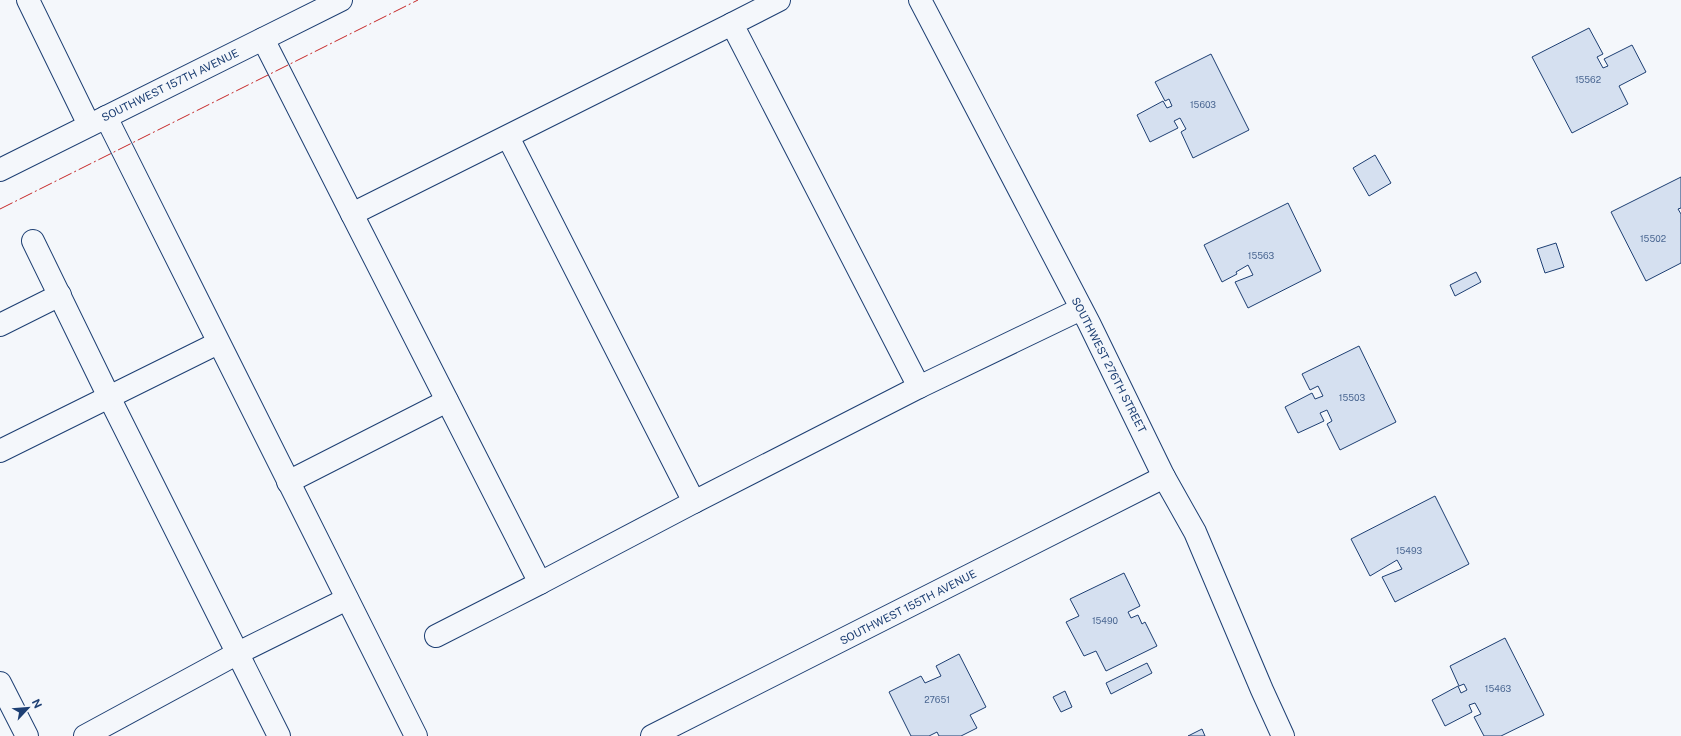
<svg xmlns="http://www.w3.org/2000/svg" width="1681" height="736" viewBox="0 0 1681 736" font-family="'Public Sans',sans-serif">
	<style>
		.building { fill: #d5e0f0; stroke: #1d3f73 }
		.lines { fill: none; stroke-linecap: round; stroke-linejoin: round }
		.minor-casing { stroke: #1d3f73; stroke-width: 24 }
		.minor { stroke: #f4f7fb; stroke-width: 22 }
		.power { stroke: #c62828; stroke-width: 1; stroke-dasharray: 14 3 2 3; stroke-linecap: butt }
		.labels { text-anchor: middle; dominant-baseline: central; stroke-width: 3; stroke-linejoin: round; paint-order: stroke }
		.number-label { font-size: 9px; fill: #4b6792 }
		.street-label { font-size: 11px; fill: #1d3f73; stroke: #f4f7fb }
	</style>
	<rect width="100%" height="100%" fill="#f4f7fb"/>
	<!-- building -->
	<g class="building">
		<path d="M1589 28 1603 54 1597 57 1603 68 1608 66 1604 59 1632 45 1646 72 1619 86 1628 104 1572 133 1532 57Z"/>
		<path d="M1211 54 1249 130 1193 158 1181 132 1186 129 1180 118 1174 121 1178 128 1150 142 1137 115 1163 101 1167 108 1172 106 1169 99 1165 101 1155 82Z"/>
		<path d="M1375 155 1391 183 1369 196 1353 168Z"/>
		<path d="M1681 177V208L1678 209 1681 214V263L1646 281 1611 212Z"/>
		<path d="M1288 203 1321 271 1248 308 1235 282 1253 275 1248 265 1236 272 1237 274 1222 282 1204 245Z"/>
		<path d="M1556 243 1564 267 1545 273 1537 249Z"/>
		<path d="M1476 272 1481 282 1455 296 1450 285Z"/>
		<path d="M1359 346 1396 422 1340 450 1327 424 1332 421 1327 410 1320 413 1324 421 1298 433 1285 407 1312 393 1315 399 1323 396 1318 386 1310 390 1302 374Z"/>
		<path d="M1435 496 1469 564 1395 602 1382 577 1402 569 1397 560 1370 576 1351 539Z"/>
		<path d="M1124 573 1140 606 1128 612 1131 618 1138 615 1142 624 1145 622 1157 646 1106 671 1096 651 1084 656 1066 622 1079 616 1070 599Z"/>
		<path d="M1505 638 1544 715 1501 736H1484L1474 717 1481 714 1475 703 1469 705 1472 712 1445 726 1432 700 1458 686 1461 693 1467 690 1464 684 1459 686 1450 666Z"/>
		<path d="M959 654 986 707 970 715 977 728 961 736H939L937 732 929 736H911L889 692 921 676 925 683 941 676 936 666Z"/>
		<path d="M1147 663 1152 673 1111 694 1106 683Z"/>
		<path d="M1065 691 1072 707 1061 712 1053 697Z"/>
		<path d="M1202 729 1205 736H1188Z"/>
	</g>
	<g class="lines">
		<defs>
			<g id="minor">
				<path d="M28 0 89 125"/>
				<path d="M779 0 732 24 919 387 1081 309"/>
				<path d="M920 0 1089 323 1164 477 1195 532 1262 690 1283 736"/>
				<path d="M263 39 352 214 732 24"/>
				<path d="M106 117 416 736"/>
				<path d="M508 137 694 502 919 387"/>
				<path d="M0 170 341 0"/>
				<path d="M352 214 540 583 436 636"/>
				<path d="M33 241 109 397 279 736"/>
				<path d="M0 325 60 295"/>
				<path d="M0 451 218 343"/>
				<path d="M288 482 447 401"/>
				<path d="M540 583 694 502"/>
				<path d="M0 683 27 736"/>
				<path d="M85 736 238 653 347 599"/>
				<path d="M652 736 1164 477"/>
			</g>
		</defs>
		<!-- minor casing -->
		<use href="#minor" class="minor-casing"/>
		<!-- minor -->
		<use href="#minor" class="minor"/>
		<!-- power -->
		<path class="power" d="M0 209 418 0"/>
	</g>
	<g class="labels">
		<!-- number labels -->
		<g class="number-label">
			<text x="1588" y="79">15562</text>
			<text x="1203" y="104">15603</text>
			<text x="1653" y="238">15502</text>
			<text x="1261" y="255">15563</text>
			<text x="1352" y="397">15503</text>
			<text x="1409" y="550">15493</text>
			<text x="1105" y="620">15490</text>
			<text x="1498" y="688">15463</text>
			<text x="937" y="699">27651</text>
		</g>
		<!-- street labels -->
		<g class="street-label">
			<text transform="translate(170 85) rotate(-26)">SOUTHWEST 157TH AVENUE</text>
			<text transform="translate(1109 365) rotate(63)">SOUTHWEST 276TH STREET</text>
			<text transform="translate(908 607) rotate(-27)">SOUTHWEST 155TH AVENUE</text>
		</g>
	</g>
	<!-- north arrow -->
	<g transform="translate(28 708) rotate(64)" stroke="#f4f7fb" stroke-width="3" paint-order="stroke">
	<path d="M0-3L7 15L0 10L-7 15Z" fill="#1d3f73"/>
	<text y="-6" font-size="11" font-weight="bold" text-anchor="middle" fill="#1d3f73">N</text>
	</g>
</svg>
